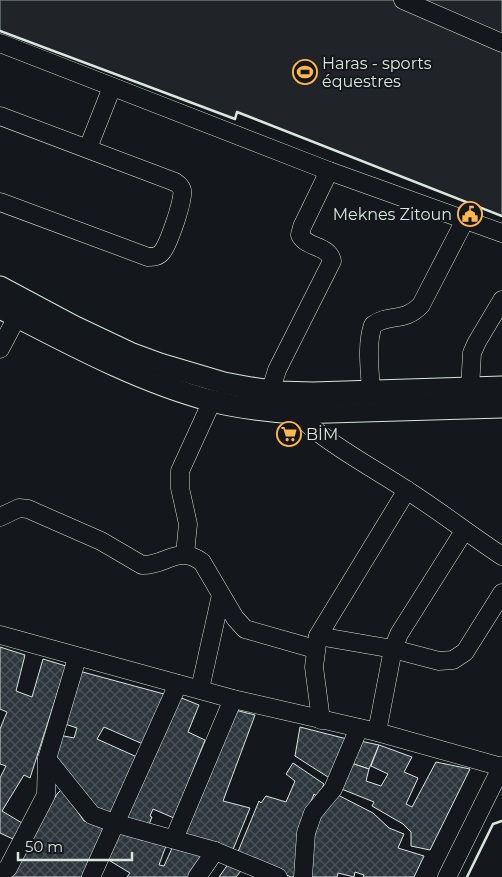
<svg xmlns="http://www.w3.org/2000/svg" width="502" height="877" viewBox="0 0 502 877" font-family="Montserrat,sans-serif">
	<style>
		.garden { fill: #202428; stroke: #939e99 }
		.building { fill: url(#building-cross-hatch); stroke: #d8e6dc }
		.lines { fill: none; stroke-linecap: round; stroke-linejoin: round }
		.minor-casing { stroke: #d8e6dc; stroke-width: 19 }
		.major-casing { stroke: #d8e6dc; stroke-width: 23 }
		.minor { stroke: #14181c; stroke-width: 18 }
		.major { stroke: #14181c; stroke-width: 21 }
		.wall { stroke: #d8e6dc; stroke-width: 2.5 }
		.labels { text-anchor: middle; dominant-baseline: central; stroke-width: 4; stroke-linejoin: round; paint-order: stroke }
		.poi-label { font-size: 16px; fill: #d8e6dc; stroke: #14181c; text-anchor: start }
	</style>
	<defs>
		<pattern id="building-cross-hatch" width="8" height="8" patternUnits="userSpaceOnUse" patternTransform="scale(1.25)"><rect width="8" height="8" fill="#2c363c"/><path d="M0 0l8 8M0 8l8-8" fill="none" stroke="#4a5358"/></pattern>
	</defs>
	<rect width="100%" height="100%" fill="#14181c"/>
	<!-- garden -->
	<path class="garden" d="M0 0H502V216L238 112 235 119 0 31Z"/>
	<!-- building -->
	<g class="building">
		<path d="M0 647 25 655 16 691 32 697 43 659 66 666 30 778 24 775 2 811 22 823 13 839 0 833V778L6 766 0 764V729L7 712 0 709Z"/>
		<path d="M79 671 164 694 143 744 104 727 97 739 137 757 112 813 95 808 53 753 59 735 74 738 77 728 62 723Z"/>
		<path d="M179 697 199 705 188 732 205 740 174 818 153 809 150 816 152 817 148 827 123 818Z"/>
		<path d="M235 710 255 715 223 801 250 808 232 852 183 836Z"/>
		<path d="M300 727 347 739 331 779 295 756Z"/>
		<path d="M360 741 379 745 369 769 351 763Z"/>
		<path d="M379 745 412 757 404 772 418 778 406 804 412 807 436 762 470 769 430 850 411 846V832L403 824 372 806 374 802 339 788 351 763 369 769 366 781 381 786 388 774 371 766Z"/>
		<path d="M293 763 324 784 318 797 314 794 302 824 296 877H291L252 862 237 854 259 801 261 803 266 796 286 802 295 781 286 774Z"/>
		<path d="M62 789 84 821 106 828 84 877H8L57 794Z"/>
		<path d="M334 793 373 813 389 828 404 834 398 848 424 856 414 877H363L364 875 355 872 354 877 338 873 337 877H308L312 836 318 816Z"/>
		<path d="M119 830 167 843 159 865 164 866 173 846 205 857 192 877H127L130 873 107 859Z"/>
		<path d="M231 860 245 866 236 877H219Z"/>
	</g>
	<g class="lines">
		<defs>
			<g id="minor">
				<path d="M403 0 502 43"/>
				<path d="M0 43 329 171 502 233"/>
				<path d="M0 116 175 182C178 184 181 186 182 190 185 198 168 245 162 252 158 257 153 257 148 257L0 202"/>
				<path d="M88 148 112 87"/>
				<path d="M329 171 302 227 300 235C306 248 329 245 332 261L277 370 273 383C301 432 360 459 405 489 438 510 469 534 502 556"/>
				<path d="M0 349 17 317"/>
				<path d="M470 388 472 353 477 342 502 300"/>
				<path d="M371 391C370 370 366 345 373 325 390 313 404 323 421 305L465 220"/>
				<path d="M0 517 19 508 28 509 101 541 142 565C166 566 178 544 202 562L235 618 245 629 315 649"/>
				<path d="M185 554 188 524 180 488V471L212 401"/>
				<path d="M0 635 233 699 377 732 502 767"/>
				<path d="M318 636 393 649 439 661 453 660 465 652 502 593"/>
				<path d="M200 689 221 595"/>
				<path d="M321 720 314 667 318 636 407 490"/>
				<path d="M377 732 393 649 399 634 464 531"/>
				<path d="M47 759 92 815 114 823 215 851 278 877"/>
				<path d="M174 839 233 699"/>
				<path d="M0 874 8 868 46 795 47 759 77 658"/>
				<path d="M91 877 178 684"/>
				<path d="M197 877 215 851"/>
				<path d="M303 877 306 833 313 813 333 789 359 728"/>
				<path d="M447 877 502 766"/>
			</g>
			<g id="major">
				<path d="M0 287 73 326 130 353 160 364 224 383 251 388 278 392 313 393 502 387"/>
				<path d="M0 308C68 343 137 381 212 401 239 408 267 411 295 413L502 407"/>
			</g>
		</defs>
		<!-- minor casing -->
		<use href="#minor" class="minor-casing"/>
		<!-- major casing -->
		<use href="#major" class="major-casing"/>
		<!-- minor -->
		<use href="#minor" class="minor"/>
		<!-- major -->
		<use href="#major" class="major"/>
		<!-- wall -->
		<g class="wall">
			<path d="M0 31 235 119 237 112 502 216"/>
			<path d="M467 877 493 824 502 821"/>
		</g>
	</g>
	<!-- icons -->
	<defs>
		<symbol id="stadium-ring" viewBox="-11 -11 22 22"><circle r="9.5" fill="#14181c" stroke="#ffb74d" stroke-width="1.5"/><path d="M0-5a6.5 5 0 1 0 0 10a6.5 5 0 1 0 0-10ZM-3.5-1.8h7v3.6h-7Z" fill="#ffb74d"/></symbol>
		<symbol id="civic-ring" viewBox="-11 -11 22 22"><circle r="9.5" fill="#14181c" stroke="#ffb74d" stroke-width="1.5"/><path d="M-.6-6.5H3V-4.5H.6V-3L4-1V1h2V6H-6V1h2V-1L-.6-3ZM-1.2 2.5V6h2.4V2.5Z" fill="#ffb74d"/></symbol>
		<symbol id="supermarket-ring" viewBox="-11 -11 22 22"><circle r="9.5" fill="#14181c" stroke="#ffb74d" stroke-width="1.5"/><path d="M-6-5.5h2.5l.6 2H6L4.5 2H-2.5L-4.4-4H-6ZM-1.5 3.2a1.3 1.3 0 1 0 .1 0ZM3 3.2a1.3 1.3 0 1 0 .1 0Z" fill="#ffb74d"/></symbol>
	</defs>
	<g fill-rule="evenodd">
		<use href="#stadium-ring" x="291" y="58" width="28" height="28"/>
		<use href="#civic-ring" x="456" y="200" width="28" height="28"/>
		<use href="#supermarket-ring" x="275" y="420" width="28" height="28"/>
	</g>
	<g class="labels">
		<!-- poi labels -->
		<g class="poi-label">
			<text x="322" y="63">Haras - sports<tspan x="322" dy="18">équestres</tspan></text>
			<text x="452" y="214" text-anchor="end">Meknes Zitoun</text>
			<text x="306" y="434">BİM</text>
		</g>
	</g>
	<!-- scale -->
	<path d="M18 852v8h114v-8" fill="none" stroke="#d8e6dc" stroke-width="2.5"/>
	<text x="25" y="852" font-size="15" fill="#d8e6dc" stroke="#14181c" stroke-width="4" paint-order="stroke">50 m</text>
</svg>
